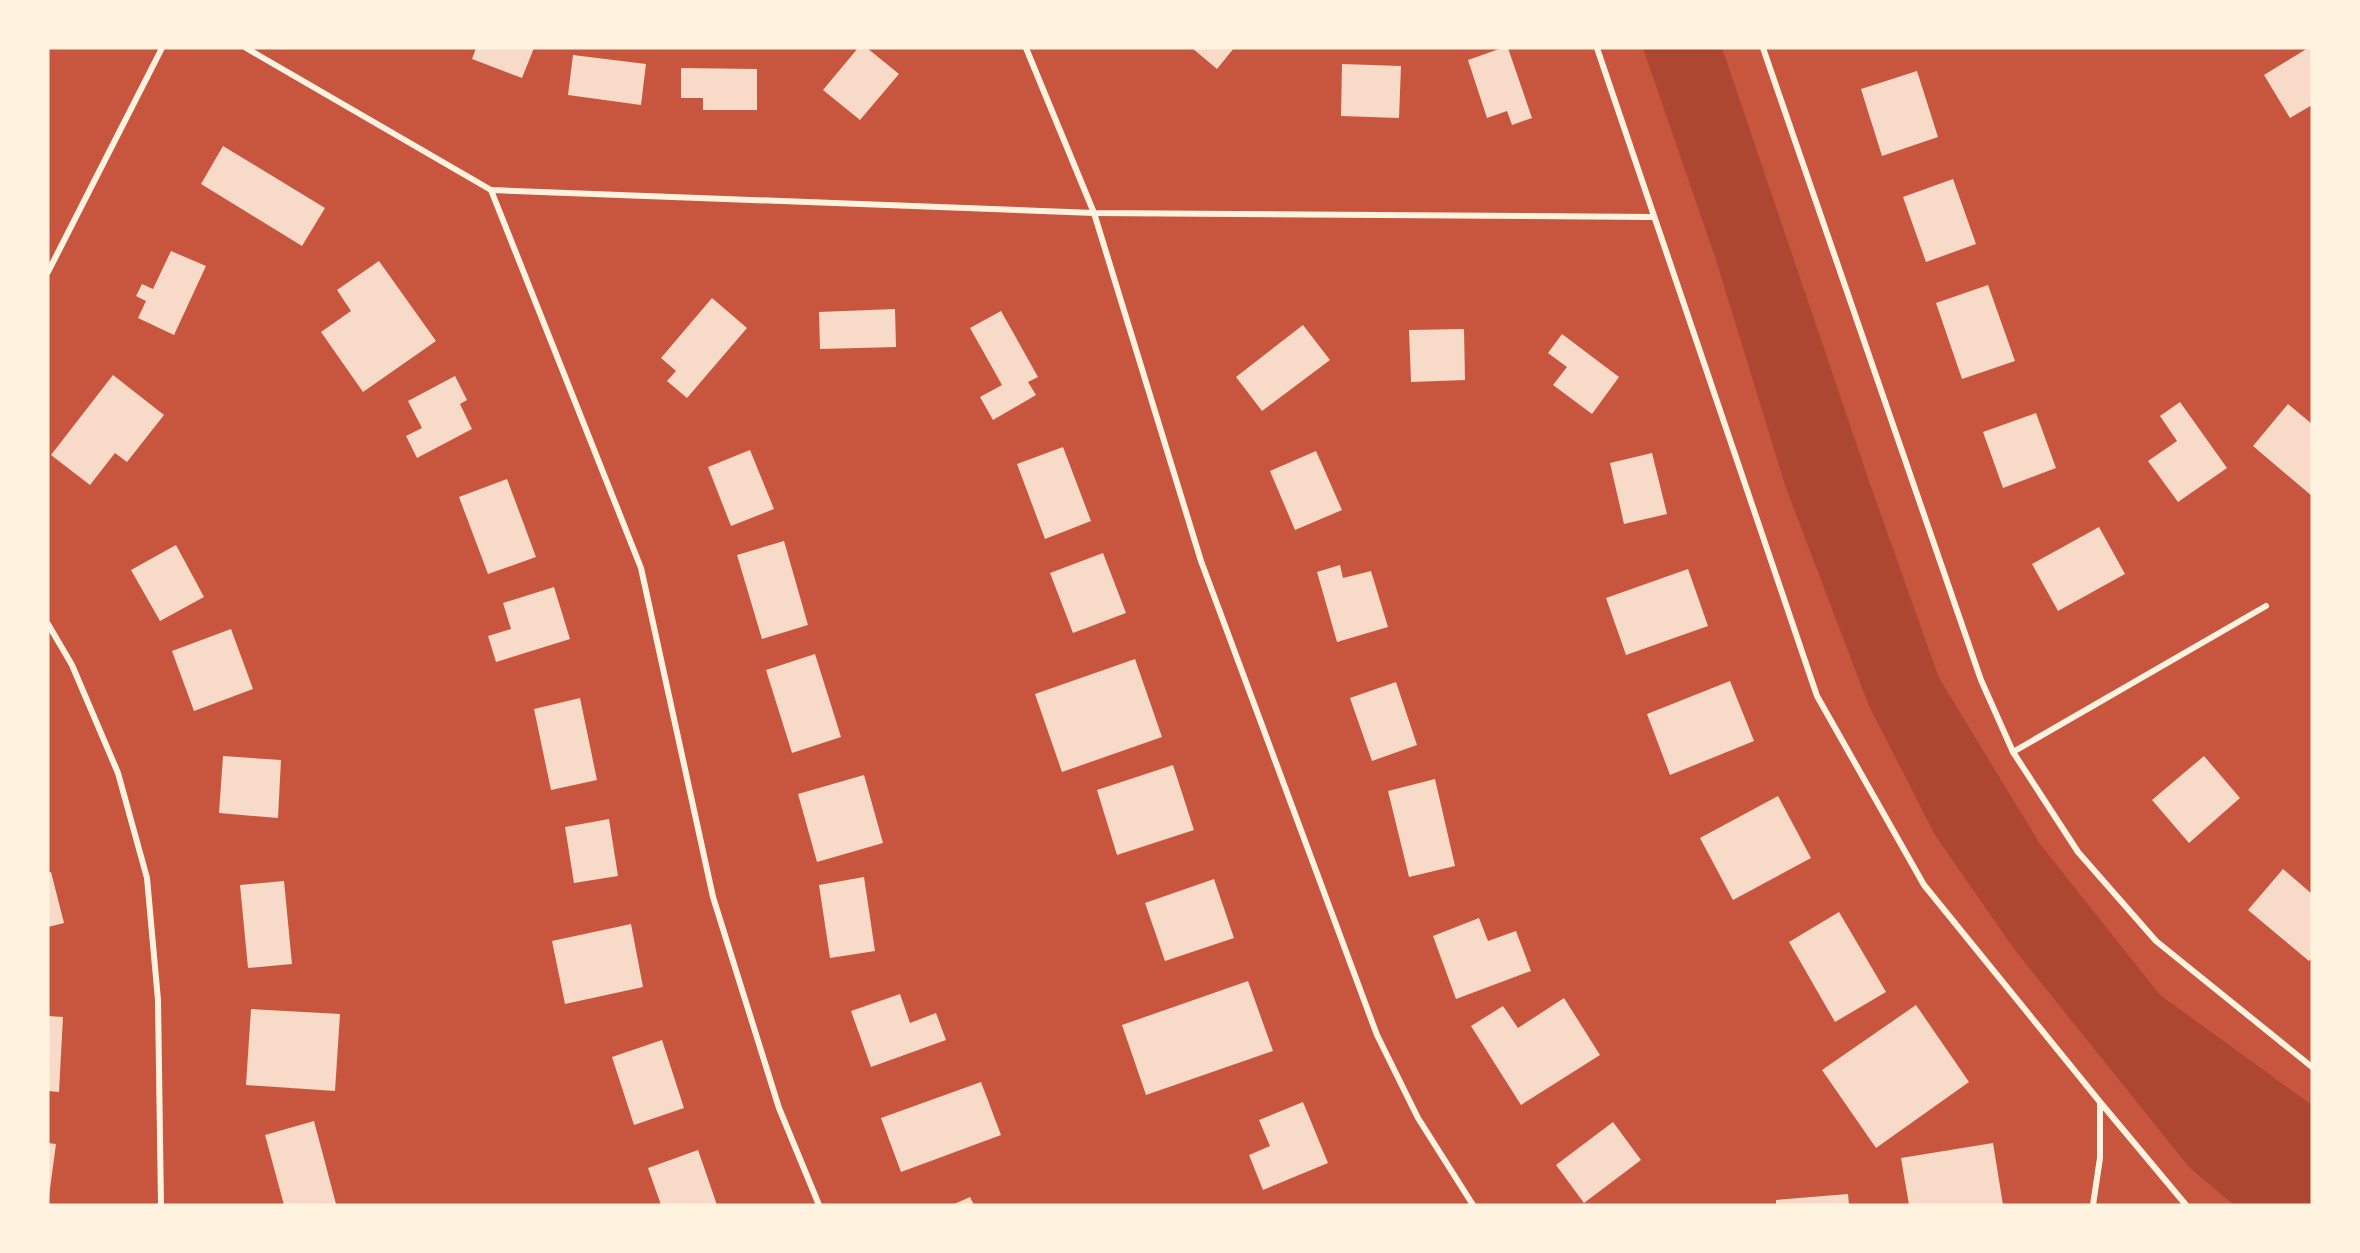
<svg xmlns="http://www.w3.org/2000/svg" width="2360" height="1253" viewBox="0 0 2360 1253" font-family="'Fira Sans',sans-serif">
	<style>
		.green { fill: #ae4732 }
		.building { fill: #f7dbc8 }
		.lines { fill: none; stroke-linecap: round; stroke-linejoin: round }
		.minor { stroke: #fff3e0; stroke-width: 6 }
	</style>
	<rect width="100%" height="100%" fill="#c8553d"/>
	<!-- green -->
	<path class="green" d="M1643 48H1722L1870 484 1939 678 2040 844 2160 995 2312 1105V1205H2234L2189 1167 2014 949 1935 835 1869 706 1786 488 1716 260Z"/>
	<!-- building -->
	<g class="building">
		<path d="M476 48H534L522 78 472 59Z"/>
		<path d="M858 48H867L899 74 860 120 823 90Z"/>
		<path d="M1192 48H1234L1217 69Z"/>
		<path d="M1502 48H1508L1532 118 1512 125 1507 111 1487 118 1468 60Z"/>
		<path d="M2308 48H2312V105L2290 118 2264 75Z"/>
		<path d="M573 55 646 64 641 105 568 95Z"/>
		<path d="M1342 64 1401 66 1399 118 1341 116Z"/>
		<path d="M681 68 757 69V110H703V98H681Z"/>
		<path d="M1917 71 1938 137 1882 156 1861 89Z"/>
		<path d="M223 146 325 208 302 246 201 184Z"/>
		<path d="M1953 179 1976 244 1926 262 1903 197Z"/>
		<path d="M171 251 206 266 174 335 138 318 146 301 136 296 142 284 153 289Z"/>
		<path d="M379 261 436 341 363 392 321 332 351 311 337 290Z"/>
		<path d="M1988 285 2015 361 1962 379 1936 303Z"/>
		<path d="M712 298 747 328 687 398 667 381 676 371 661 358Z"/>
		<path d="M895 309 896 347 820 349 819 312Z"/>
		<path d="M1001 311 1038 377 1028 382 1036 395 993 420 980 397 1002 385 970 328Z"/>
		<path d="M1303 325 1330 360 1262 411 1236 377Z"/>
		<path d="M1464 329 1465 380 1411 382 1409 330Z"/>
		<path d="M1562 334 1619 377 1592 414 1553 385 1567 367 1548 353Z"/>
		<path d="M113 375 164 415 127 462 115 453 90 485 51 455Z"/>
		<path d="M455 376 467 400 460 404 472 429 417 458 406 436 422 428 408 401Z"/>
		<path d="M2180 402 2227 468 2178 502 2148 461 2177 441 2160 416Z"/>
		<path d="M2288 404 2312 424V496L2253 446Z"/>
		<path d="M2036 413 2056 468 2003 488 1983 432Z"/>
		<path d="M1063 447 1091 521 1045 539 1017 464Z"/>
		<path d="M750 450 774 509 731 526 708 467Z"/>
		<path d="M1316 451 1342 510 1295 530 1270 471Z"/>
		<path d="M1652 453 1667 514 1624 524 1610 463Z"/>
		<path d="M507 479 536 557 488 574 459 497Z"/>
		<path d="M2099 527 2125 574 2058 611 2032 564Z"/>
		<path d="M784 541 808 625 762 639 737 555Z"/>
		<path d="M176 545 204 597 160 621 131 570Z"/>
		<path d="M1103 553 1126 613 1073 633 1050 573Z"/>
		<path d="M1340 565 1343 578 1371 571 1388 627 1337 642 1317 572Z"/>
		<path d="M1688 569 1708 626 1626 655 1606 598Z"/>
		<path d="M554 587 570 639 496 662 488 636 511 629 503 603Z"/>
		<path d="M231 629 253 689 194 711 172 651Z"/>
		<path d="M815 654 841 737 792 753 766 670Z"/>
		<path d="M1135 659 1162 737 1062 772 1035 694Z"/>
		<path d="M1730 681 1754 741 1670 775 1647 714Z"/>
		<path d="M1396 682 1417 745 1372 761 1350 698Z"/>
		<path d="M580 698 597 780 551 790 534 709Z"/>
		<path d="M223 756 281 760 278 818 219 813Z"/>
		<path d="M2204 756 2240 798 2189 843 2152 800Z"/>
		<path d="M1173 765 1194 830 1117 855 1097 790Z"/>
		<path d="M864 775 883 843 817 862 798 794Z"/>
		<path d="M1435 779 1455 866 1409 877 1388 791Z"/>
		<path d="M1778 796 1811 858 1733 900 1700 838Z"/>
		<path d="M609 819 618 876 574 883 565 827Z"/>
		<path d="M2283 869 2312 894V958L2309 961 2248 910Z"/>
		<path d="M51 872 64 923 48 927V873Z"/>
		<path d="M864 877 875 951 830 958 819 885Z"/>
		<path d="M1214 879 1234 938 1165 961 1145 903Z"/>
		<path d="M284 881 292 964 248 968 240 885Z"/>
		<path d="M1839 912 1886 992 1835 1022 1789 942Z"/>
		<path d="M1479 918 1488 941 1516 931 1531 971 1456 999 1433 936Z"/>
		<path d="M631 924 643 987 565 1004 552 941Z"/>
		<path d="M1248 981 1273 1051 1146 1095 1122 1025Z"/>
		<path d="M900 994 910 1023 936 1013 946 1040 871 1067 851 1011Z"/>
		<path d="M1564 998 1600 1055 1521 1105 1471 1026 1503 1006 1518 1028Z"/>
		<path d="M1916 1005 1969 1082 1876 1148 1822 1070Z"/>
		<path d="M251 1009 340 1014 335 1091 246 1085Z"/>
		<path d="M48 1016 63 1017 59 1092 48 1091Z"/>
		<path d="M662 1040 684 1108 634 1125 612 1057Z"/>
		<path d="M981 1082 1001 1135 901 1172 881 1118Z"/>
		<path d="M1303 1102 1328 1163 1263 1190 1249 1155 1270 1146 1259 1120Z"/>
		<path d="M314 1121 336 1204 284 1205 265 1135Z"/>
		<path d="M1613 1122 1641 1160 1584 1203 1556 1165Z"/>
		<path d="M48 1143 56 1144 49 1196H48Z"/>
		<path d="M1993 1143 2003 1205H1909L1901 1158Z"/>
		<path d="M698 1150 717 1205H661L648 1168Z"/>
		<path d="M1848 1194 1849 1205H1776V1200Z"/>
		<path d="M970 1197 974 1205H952Z"/>
	</g>
	<g class="lines">
		<!-- minor -->
		<g class="minor">
			<path d="M246 48 491 190 1094 213 1653 217"/>
			<path d="M1026 48 1094 213 1201 561 1377 1035 1418 1118 1473 1205"/>
			<path d="M1597 48 1817 696 1924 885 2100 1102 2186 1205"/>
			<path d="M1763 48 1981 680 2013 752 2078 852 2156 941 2312 1067"/>
			<path d="M491 190 641 568 713 897 779 1108 819 1205"/>
			<path d="M48 272 162 48"/>
			<path d="M48 624 72 665 118 773 147 878 158 1000 161 1205"/>
			<path d="M2013 752 2266 606"/>
			<path d="M2093 1205 2100 1158V1103"/>
		</g>
	</g>
	<!-- border -->
	<rect width="2360" height="1253" fill="none" stroke="#fff3e0" stroke-width="99"/>
</svg>
